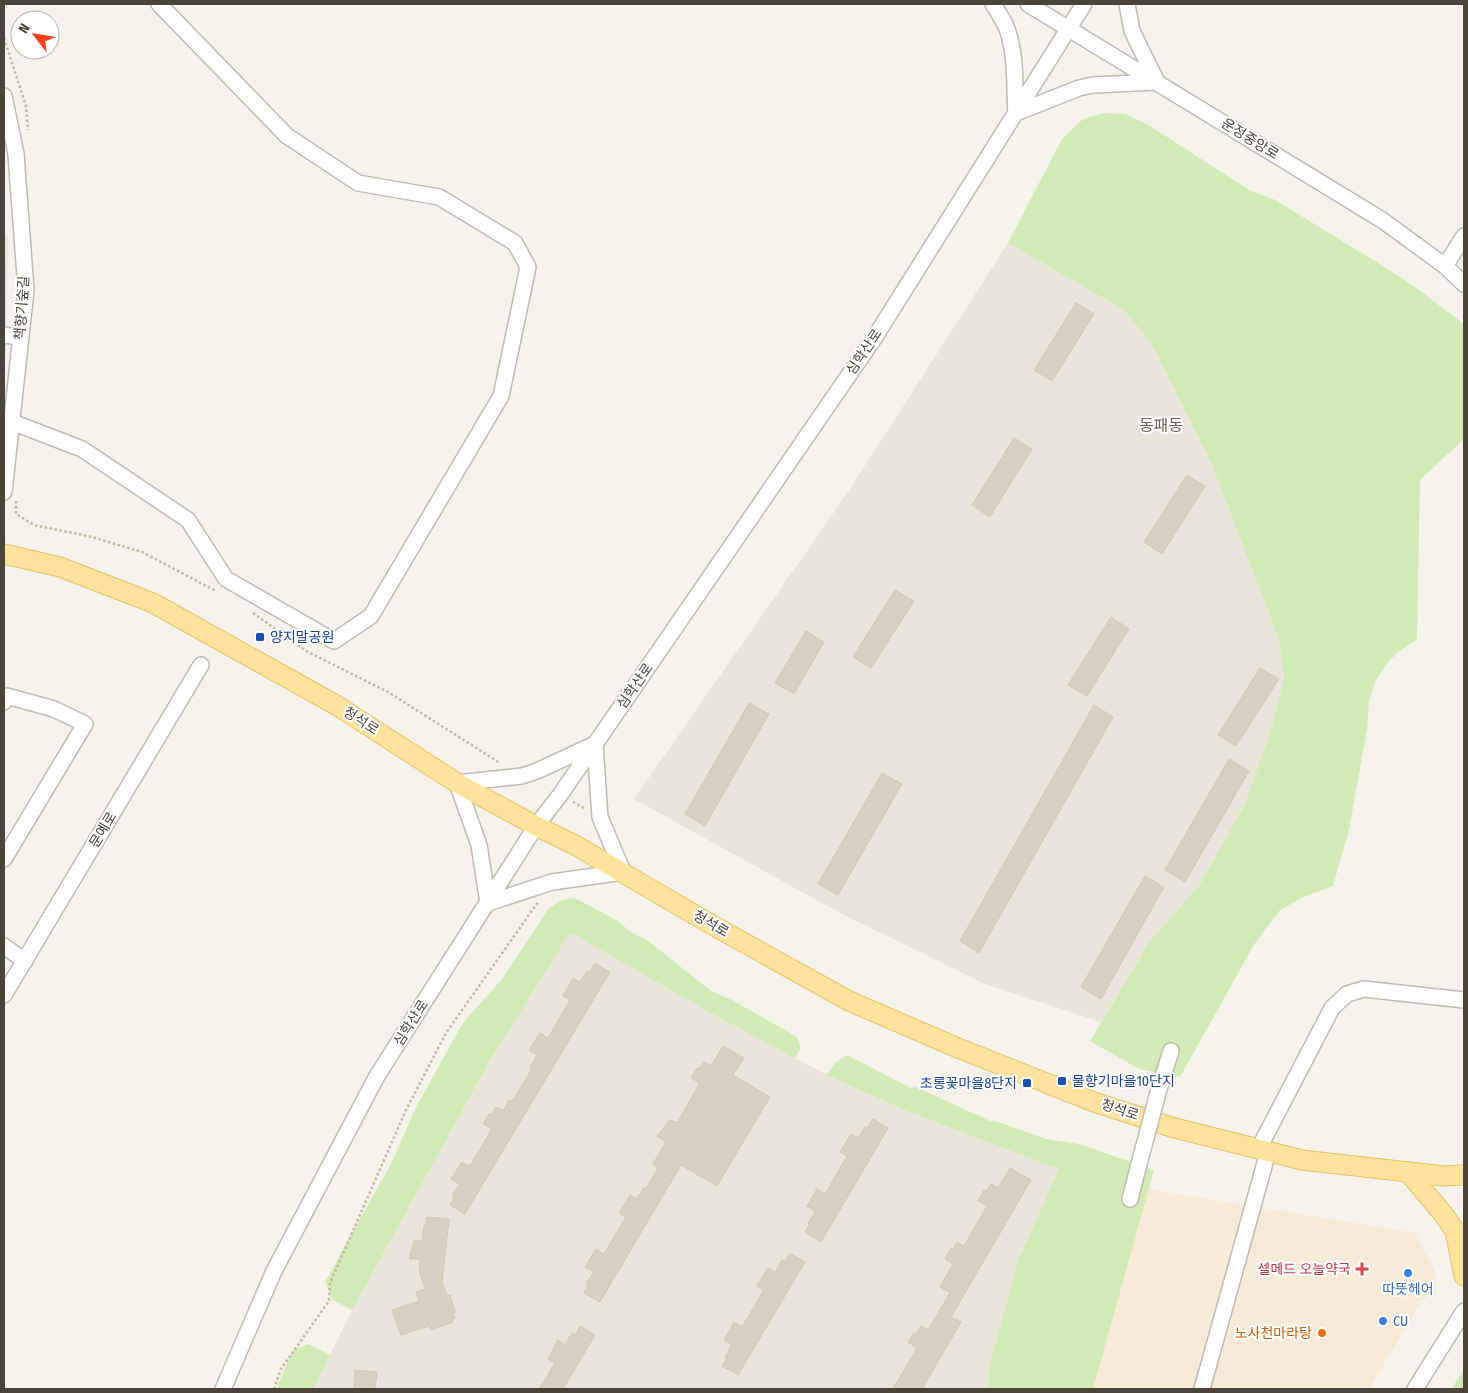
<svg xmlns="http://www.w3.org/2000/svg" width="1468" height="1393" viewBox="0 0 1468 1393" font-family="'Fira Sans Condensed','Noto Sans KR',sans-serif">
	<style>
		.residential { fill: #eae5da }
		.commercial { fill: #f7ead8 }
		.green { fill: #d2eab5 }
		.building { fill: #d8cfc1; stroke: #d3c7b4 }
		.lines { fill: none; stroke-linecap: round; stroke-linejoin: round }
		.minor-casing { stroke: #c2bbae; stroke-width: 18 }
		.major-casing { stroke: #e6c16a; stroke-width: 21 }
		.path { stroke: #c4b79f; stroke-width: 2.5; stroke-dasharray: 2.5 2.5; stroke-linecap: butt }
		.minor { stroke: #fff; stroke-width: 15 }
		.major { stroke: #ffe39c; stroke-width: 19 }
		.minor-bridge-casing { stroke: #c2bbae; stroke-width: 18; stroke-linecap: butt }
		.minor-bridge { stroke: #fff; stroke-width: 15 }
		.transit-dot { fill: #1a4fb4; stroke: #fff; stroke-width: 2 }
		.health-dot { fill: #e0444e; stroke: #fff; stroke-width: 2 }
		.shop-dot { fill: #3f7fe0; stroke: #fff; stroke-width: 2 }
		.food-dot { fill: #e8710a; stroke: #fff; stroke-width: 2 }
		.labels { text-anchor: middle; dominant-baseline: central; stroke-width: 4; stroke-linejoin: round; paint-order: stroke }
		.street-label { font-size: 14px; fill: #4b4439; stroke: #fff }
		.transit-label { font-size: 14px; fill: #164399; stroke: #fff; text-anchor: start }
		.health-label { font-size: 14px; fill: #be3a42; stroke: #fff; text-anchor: end }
		.shop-label { font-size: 14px; fill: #366cbe; stroke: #fff }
		.food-label { font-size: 14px; fill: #c56008; stroke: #fff; text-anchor: end }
		.quarter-label { font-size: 16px; fill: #6e6250; stroke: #fff }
	</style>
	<rect width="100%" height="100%" fill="#f6f3ec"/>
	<!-- residential -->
	<g class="residential">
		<path d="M4 235 8 236 6 349 4 365Z"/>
		<path d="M1008 243 1124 310 1151 343 1212 465 1279 639 1284 678 1272 726 1246 802 1199 886 1150 941 1101 1022 985 984 840 913 634 799 848 492Z"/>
		<path d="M570 931 716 1016 827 1075 904 1110 1059 1169 1018 1261 989 1368 988 1389H313L352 1310 488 1064Z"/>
	</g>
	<!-- commercial -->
	<path class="commercial" d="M1148 1189 1415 1233 1437 1276 1369 1389H1093Z"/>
	<!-- green -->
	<g class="green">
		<path d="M1104 113 1125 114 1147 124 1249 190 1275 200 1378 263 1415 287 1464 324V439L1420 480 1417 640 1399 651 1388 662 1375 682 1369 701 1367 729 1349 830 1333 886 1304 897 1280 910 1255 943 1180 1077 1139 1069 1090 1041 1150 941 1199 886 1246 802 1272 726 1284 678 1279 639 1212 465 1151 343 1124 310 1008 243 1062 139 1083 119Z"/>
		<path d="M575 898 616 920 631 932 647 940 711 991 732 1000 797 1037 801 1048 795 1058 716 1016 570 932 488 1064 352 1310 333 1300 325 1282 392 1162 416 1107 463 1023 502 979 549 908 562 900Z"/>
		<path d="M847 1055 911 1088 916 1087 990 1121 998 1122 1046 1139 1079 1144 1154 1170 1093 1389H988L989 1368 1018 1261 1059 1169 904 1110 827 1075 835 1063Z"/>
		<path d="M309 1344 330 1355 313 1389H276L293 1350Z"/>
		<path d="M1464 1370V1388L1451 1389Z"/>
	</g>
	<!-- building -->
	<g class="building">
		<path d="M1076 303 1094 314 1052 381 1034 370Z"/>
		<path d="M1014 438 1032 449 990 517 972 505Z"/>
		<path d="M1187 475 1205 486 1162 554 1144 542Z"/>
		<path d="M895 590 914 601 871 668 853 657Z"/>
		<path d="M1111 617 1129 629 1087 696 1068 685Z"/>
		<path d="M806 631 824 642 794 694 775 683Z"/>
		<path d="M1260 668 1279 679 1236 746 1218 735Z"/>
		<path d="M749 703 769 714 705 826 685 814Z"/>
		<path d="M1094 705 1113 717 979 953 960 941Z"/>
		<path d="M1229 759 1249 771 1185 882 1165 870Z"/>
		<path d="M882 773 902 784 838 895 818 884Z"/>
		<path d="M1145 876 1164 887 1101 999 1081 987Z"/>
		<path d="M595 963 610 972 465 1214 450 1205 454 1197 452 1196 460 1184 451 1179 462 1162 470 1166 483 1144 492 1129 483 1124 489 1114 491 1115 496 1107 503 1111 509 1100 512 1101 518 1092 532 1069 530 1068 537 1055 529 1050 540 1033 548 1038 570 1000 563 996 573 978 580 982 587 971 590 972Z"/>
		<path d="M723 1046 744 1058 733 1075 770 1097 717 1186 681 1165 600 1302 584 1293 588 1285 586 1284 594 1272 585 1267 596 1249 604 1254 626 1217 619 1213 630 1195 637 1199 644 1187 646 1189 658 1168 653 1164 666 1142 657 1136 670 1120 677 1123 700 1083 691 1078 697 1068 699 1069 704 1062 711 1066Z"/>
		<path d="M873 1119 888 1128 821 1242 805 1232 809 1225 808 1224 815 1211 807 1206 817 1189 825 1194 847 1156 840 1152 851 1134 858 1138 865 1127 867 1128Z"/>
		<path d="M1010 1168 1031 1180 951 1317 961 1322 922 1389H893L917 1348 908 1342 914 1333 916 1334 921 1326 928 1330 950 1293 940 1287 953 1264 945 1259 951 1248 953 1249 957 1242 964 1246 987 1206 978 1201 984 1190 986 1192 991 1184 998 1188Z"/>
		<path d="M427 1217 449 1219 442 1282 447 1296 450 1295 455 1312 453 1313 455 1318 452 1319 453 1322 431 1330 429 1326 401 1335 392 1310 419 1301 416 1292 425 1289 419 1271 420 1259H409L414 1241H422L424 1225H426Z"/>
		<path d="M790 1253 805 1262 738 1375 722 1366 727 1358 725 1357 732 1345 724 1340 734 1322 742 1327 764 1290 757 1286 768 1268 775 1272 782 1260 785 1262Z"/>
		<path d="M580 1326 595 1335 563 1389H539L555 1363 548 1359 558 1340 565 1345 572 1333 575 1335Z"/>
		<path d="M355 1370 377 1372 375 1389H354Z"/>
	</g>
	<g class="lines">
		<defs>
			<g id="minor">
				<path d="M993 4C997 10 1001 17 1005 24 1017 51 1014 84 1016 113L1079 88 1093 85 1157 82 1132 31 1127 4"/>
				<path d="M1028 4 1382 220 1445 266 1464 284"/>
				<path d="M4 96 16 154 26 290 4 492"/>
				<path d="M1445 266 1464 236"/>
				<path d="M4 335 21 337"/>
				<path d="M12 422 82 449 188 520 226 579 334 641 371 616 501 396 528 267 515 243 439 197 358 183 287 136 159 4"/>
				<path d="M4 702 7 696 54 709 85 724 4 859"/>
				<path d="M595 744 600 817 623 872 552 882 488 903 479 845 457 783 522 776 537 771Z"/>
				<path d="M4 946 25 961"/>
				<path d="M4 995 201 665"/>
				<path d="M1159 1089 1171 1051"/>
				<path d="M1258 1150 1332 1008 1347 994 1364 989 1464 1000"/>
				<path d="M1130 1199 1139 1164"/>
				<path d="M223 1389 274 1271 377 1076 536 826 560 795 873 340 1084 4"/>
				<path d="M1202 1389 1268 1152"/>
				<path d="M1415 1389 1464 1311"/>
			</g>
			<g id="major">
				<path d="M4 554 60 567 153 603 336 705 457 783 536 826 575 845 714 926 849 1001 958 1048 1094 1102 1171 1127 1302 1160 1444 1176 1464 1175"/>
				<path d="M1408 1172 1444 1215 1455 1231 1464 1276"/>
			</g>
		</defs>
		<!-- minor casing -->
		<use href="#minor" class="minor-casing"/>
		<!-- major casing -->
		<use href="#major" class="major-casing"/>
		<!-- path -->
		<g class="path">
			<path d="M4 38 26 106 28 130"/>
			<path d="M16 501V514L34 525 92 537 142 552 216 591"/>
			<path d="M253 613 308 652 388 692 500 763"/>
			<path d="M573 802 584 808"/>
			<path d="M274 1389 281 1369 329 1301 330 1283 406 1110 446 1033 538 902"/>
		</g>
		<!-- minor -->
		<use href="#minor" class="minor"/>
		<!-- major -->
		<use href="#major" class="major"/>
		<defs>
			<path id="minor-bridge" d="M1139 1164 1159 1089"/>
		</defs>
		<!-- minor-bridge casing -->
		<use href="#minor-bridge" class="minor-bridge-casing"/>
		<!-- minor-bridge -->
		<use href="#minor-bridge" class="minor-bridge"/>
	</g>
	<!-- markers -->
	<g class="transit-dot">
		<rect x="255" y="632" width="10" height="10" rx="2.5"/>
		<rect x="1057" y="1076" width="10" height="10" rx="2.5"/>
		<rect x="1022" y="1078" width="10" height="10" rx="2.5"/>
	</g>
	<path class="health-dot" d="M1359.5 1261.5h5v5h5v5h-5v5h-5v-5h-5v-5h5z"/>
	<g class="shop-dot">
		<circle cx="1408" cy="1273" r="5"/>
		<circle cx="1383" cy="1321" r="5"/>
	</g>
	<circle class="food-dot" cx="1322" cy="1333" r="5"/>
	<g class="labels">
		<!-- street labels -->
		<g class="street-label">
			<text transform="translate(1250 139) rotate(32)">운정중앙로</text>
			<text transform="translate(22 308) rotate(-86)">책향기숲길</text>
			<text transform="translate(864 352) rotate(-56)">심학산로</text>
			<text transform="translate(635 686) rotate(-55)">심학산로</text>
			<text transform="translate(361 721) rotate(33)">청석로</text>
			<text transform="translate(103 830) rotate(-59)">문예로</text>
			<text transform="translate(711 924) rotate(30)">청석로</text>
			<text transform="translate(411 1023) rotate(-58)">심학산로</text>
			<text transform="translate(1120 1110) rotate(18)">청석로</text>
		</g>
		<!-- transit labels -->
		<g class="transit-label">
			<text x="270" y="637">양지말공원</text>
			<text x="1072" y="1081">물향기마을10단지</text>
			<text x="1017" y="1083" text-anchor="end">초롱꽃마을8단지</text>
		</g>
		<!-- health labels -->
		<g class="health-label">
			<text x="1351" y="1269">셀메드 오늘약국</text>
		</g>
		<!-- shop labels -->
		<g class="shop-label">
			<text x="1408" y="1289">따뜻헤어</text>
			<text x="1393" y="1321" text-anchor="start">CU</text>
		</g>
		<!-- food labels -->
		<g class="food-label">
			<text x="1312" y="1333">노사천마라탕</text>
		</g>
		<!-- quarter labels -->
		<g class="quarter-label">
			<text x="1161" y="425">동패동</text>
		</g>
	</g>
	<!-- border -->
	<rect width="1468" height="1393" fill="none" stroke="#4b4439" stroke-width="10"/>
	<!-- north arrow -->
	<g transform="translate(35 35) rotate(301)"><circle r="24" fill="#ffffff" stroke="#b7b4b0"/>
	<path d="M0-4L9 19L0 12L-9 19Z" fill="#fc3f1d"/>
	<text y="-8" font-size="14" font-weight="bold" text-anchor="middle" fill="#4b4439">N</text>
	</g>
</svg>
